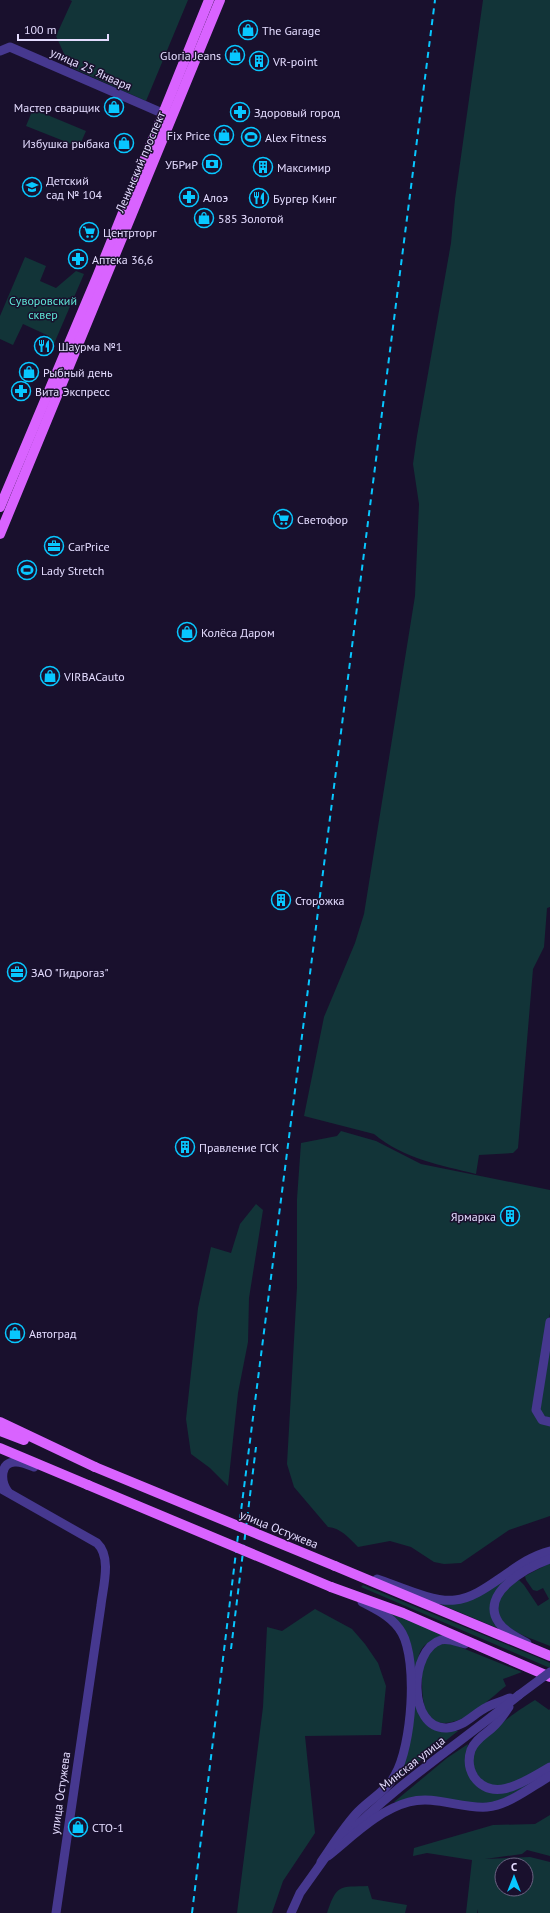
<svg xmlns="http://www.w3.org/2000/svg" width="550" height="1913" viewBox="0 0 550 1913" font-family="'PT Sans',sans-serif">
	<style>
		.green { fill: #123438; fill-rule: evenodd }
		.lines { fill: none; stroke-linecap: round; stroke-linejoin: round }
		.minor { stroke: #46388f; stroke-width: 9 }
		.major { stroke: #d963ff; stroke-width: 10 }
		.rail { stroke: #08c7ff; stroke-width: 2; stroke-dasharray: 6 5; stroke-linecap: butt }
		.minor-bridge { stroke: #46388f; stroke-width: 9 }
		.major-bridge { stroke: #d963ff; stroke-width: 10 }
		.labels { text-anchor: middle; dominant-baseline: central; stroke-width: 3; stroke-linejoin: round; paint-order: stroke }
		.poi-label { font-size: 12px; fill: #e4dcff; stroke: #19102d; text-anchor: start }
		.street-label { font-size: 12px; fill: #e4dcff; stroke: #19102d }
		.park-label { font-size: 12px; fill: #5fe8d7; stroke: #19102d }
	</style>
	<rect width="100%" height="100%" fill="#19102d"/>
	<!-- green -->
	<g class="green">
		<path d="M70 0H188L146 101 70 67 56 36 72 1Z"/>
		<path d="M483 0H550V907L547 908 544 947 533 969 518 1148 513 1153 479 1155 476 1174C440 1165 404 1159 374 1134L304 1116 324 1017 355 943 364 914 415 596 419 504 413 464 417 436 451 243 455 199Z"/>
		<path d="M33 109 86 131 79 147 26 126Z"/>
		<path d="M25 257 46 266 40 281 56 288 76 271 84 274 50 353 43 351 49 336 23 324 13 345 0 339V316Z"/>
		<path d="M341 1131 376 1141 421 1164 550 1190V1313L535 1404 547 1425 550 1426V1516L509 1530 461 1563 444 1564 434 1562 411 1547 390 1541 358 1547C349 1538 341 1528 328 1527L294 1487 287 1464 297 1287V1199L301 1143 337 1136Z"/>
		<path d="M256 1204 263 1210 249 1298 248 1342 238 1393 228 1486 210 1468 191 1454 186 1419 198 1308 211 1247 231 1253 240 1224Z"/>
		<path d="M550 1332V1419L543 1415 540 1410Z"/>
		<path d="M550 1563V1646C536 1640 517 1635 505 1624 488 1608 504 1589 519 1580L524 1585 538 1606 549 1599 543 1588 537 1591 533 1590 526 1580 525 1576Z"/>
		<path d="M520 1567 503 1583 492 1617 494 1624 502 1630 435 1602 454 1603Z"/>
		<path d="M363 1585 539 1658 550 1663V1668L361 1587Z"/>
		<path d="M382 1608 447 1636C439 1639 430 1641 424 1646 410 1660 420 1702 422 1720L428 1725 458 1731 397 1779 400 1772 412 1658Z"/>
		<path d="M315 1609 352 1629 365 1644 378 1663 386 1686 381 1735 305 1736 315 1833 283 1881 272 1913H237L263 1707 267 1627 282 1631Z"/>
		<path d="M450 1643 522 1672 503 1679 506 1686C490 1698 472 1718 452 1722 424 1729 422 1700 422 1681 422 1675 422 1667 424 1662 426 1656 433 1650 437 1645Z"/>
		<path d="M535 1700 549 1710 550 1709V1763C531 1773 494 1802 477 1774 473 1768 471 1759 474 1751 480 1737 521 1708 535 1700Z"/>
		<path d="M468 1744 466 1760 489 1792C509 1798 532 1781 550 1772L511 1795 492 1803 394 1802 447 1758Z"/>
		<path d="M550 1815V1856L527 1850 522 1854 485 1859 530 1857 550 1862V1913H478V1909L477 1913H466L472 1860 427 1853 413 1856 414 1848 493 1825 535 1824ZM502 1865H526V1889H502Z"/>
		<path d="M368 1886 372 1899 407 1905 405 1913H327C337 1884 339 1887 368 1886Z"/>
	</g>
	<g class="lines">
		<!-- minor -->
		<g class="minor">
			<path d="M0 51 10 47 169 116"/>
			<path d="M550 1322 536 1410 542 1420 550 1422"/>
			<path d="M0 1488 97 1543C112 1557 103 1587 101 1605L56 1913"/>
			<path d="M8 1492C0 1481 0 1461 16 1462 22 1462 29 1465 34 1467"/>
			<path d="M377 1579C398 1586 434 1603 455 1600 470 1599 486 1588 499 1579 515 1568 530 1556 550 1551"/>
			<path d="M527 1643C517 1637 505 1632 499 1623 478 1593 528 1567 550 1559"/>
			<path d="M465 1644C457 1642 449 1638 441 1640 409 1649 407 1730 447 1728 464 1727 473 1714 487 1707 494 1703 503 1701 510 1698"/>
			<path d="M509 1707C504 1714 499 1722 492 1728 484 1735 475 1740 471 1750 468 1759 469 1769 474 1777 494 1805 528 1779 550 1767"/>
			<path d="M342 1840C395 1785 460 1743 519 1695"/>
			<path d="M328 1856C352 1837 378 1810 409 1802 435 1795 461 1809 487 1807 509 1805 531 1787 550 1776"/>
			<path d="M321 1862C332 1846 342 1830 355 1815 367 1801 386 1792 395 1775 412 1746 418 1662 402 1633 393 1617 377 1610 362 1602"/>
			<path d="M291 1913 300 1893 325 1858"/>
		</g>
		<!-- major -->
		<g class="major">
			<path d="M0 507 97 277 209 0"/>
			<path d="M0 534 220 0"/>
			<path d="M0 1422 95 1467"/>
			<path d="M0 1431 24 1440"/>
			<path d="M0 1448 88 1485"/>
			<path d="M335 1566 550 1656"/>
			<path d="M331 1587 403 1613 550 1677"/>
		</g>
		<!-- rail -->
		<g class="rail">
			<path d="M231 1649 256 1447"/>
			<path d="M192 1913 241 1511 435 0"/>
		</g>
		<!-- minor-bridge -->
		<path class="minor-bridge" d="M519 1695 550 1672"/>
		<!-- major-bridge -->
		<g class="major-bridge">
			<path d="M95 1467 335 1566"/>
			<path d="M88 1485 331 1587"/>
		</g>
	</g>
	<!-- icons -->
	<defs>
		<symbol id="shop-ring" viewBox="-11 -11 22 22"><circle r="9.5" fill="#19102d" stroke="#08c7ff" stroke-width="1.5"/><path d="M-5-2.5h2.3a2.7 3.5 0 0 1 5.4 0H5L5.5 6h-11ZM-1.5-2.5h3a1.5 2.3 0 0 0-3 0Z" fill="#08c7ff"/></symbol>
		<symbol id="building-ring" viewBox="-11 -11 22 22"><circle r="9.5" fill="#19102d" stroke="#08c7ff" stroke-width="1.5"/><path d="M-4-6H4V6H1V3H-1V6H-4ZM-2.5-4.3h1.7v1.8h-1.7ZM.8-4.3h1.7v1.8H.8ZM-2.5-1h1.7V.8h-1.7ZM.8-1h1.7V.8H.8Z" fill="#08c7ff"/></symbol>
		<symbol id="pharmacy-ring" viewBox="-11 -11 22 22"><circle r="9.5" fill="#19102d" stroke="#08c7ff" stroke-width="1.5"/><path d="M-2-6h4v4h4v4h-4v4h-4v-4h-4v-4h4Z" fill="#08c7ff"/></symbol>
		<symbol id="stadium-ring" viewBox="-11 -11 22 22"><circle r="9.5" fill="#19102d" stroke="#08c7ff" stroke-width="1.5"/><path d="M0-5a6.5 5 0 1 0 0 10a6.5 5 0 1 0 0-10ZM-3.5-1.8h7v3.6h-7Z" fill="#08c7ff"/></symbol>
		<symbol id="bank-ring" viewBox="-11 -11 22 22"><circle r="9.5" fill="#19102d" stroke="#08c7ff" stroke-width="1.5"/><path d="M-6-4H6V4H-6ZM0-2.3a2.3 2.3 0 1 0 0 4.6a2.3 2.3 0 1 0 0-4.6Z" fill="#08c7ff"/></symbol>
		<symbol id="school-ring" viewBox="-11 -11 22 22"><circle r="9.5" fill="#19102d" stroke="#08c7ff" stroke-width="1.5"/><path d="M0-5L7-2L0 1L-7-2ZM-4 1L0 2.5L4 1V4Q0 6-4 4Z" fill="#08c7ff"/></symbol>
		<symbol id="restaurant-ring" viewBox="-11 -11 22 22"><circle r="9.5" fill="#19102d" stroke="#08c7ff" stroke-width="1.5"/><path d="M-5-6h1v4h1v-4h1v4h1v-4h1v5L-1.5 .5V6h-2V.5L-5-1ZM5-6V6H3V1.5H1.5Q1.5-4 5-6Z" fill="#08c7ff"/></symbol>
		<symbol id="supermarket-ring" viewBox="-11 -11 22 22"><circle r="9.5" fill="#19102d" stroke="#08c7ff" stroke-width="1.5"/><path d="M-6-5.5h2.5l.6 2H6L4.5 2H-2.5L-4.4-4H-6ZM-1.5 3.2a1.3 1.3 0 1 0 .1 0ZM3 3.2a1.3 1.3 0 1 0 .1 0Z" fill="#08c7ff"/></symbol>
		<symbol id="office-ring" viewBox="-11 -11 22 22"><circle r="9.5" fill="#19102d" stroke="#08c7ff" stroke-width="1.5"/><path d="M-6-3h4V-5.5h4V-3h4V5H-6ZM-1-4.5V-3h2v-1.5ZM-6 0V1H6V0Z" fill="#08c7ff"/></symbol>
	</defs>
	<g fill-rule="evenodd">
		<use href="#shop-ring" x="237" y="19" width="22" height="22"/>
		<use href="#shop-ring" x="224" y="44" width="22" height="22"/>
		<use href="#building-ring" x="248" y="50" width="22" height="22"/>
		<use href="#shop-ring" x="103" y="96" width="22" height="22"/>
		<use href="#pharmacy-ring" x="229" y="101" width="22" height="22"/>
		<use href="#shop-ring" x="213" y="124" width="22" height="22"/>
		<use href="#stadium-ring" x="240" y="126" width="22" height="22"/>
		<use href="#shop-ring" x="113" y="132" width="22" height="22"/>
		<use href="#bank-ring" x="201" y="153" width="22" height="22"/>
		<use href="#building-ring" x="252" y="156" width="22" height="22"/>
		<use href="#school-ring" x="21" y="176" width="22" height="22"/>
		<use href="#pharmacy-ring" x="178" y="186" width="22" height="22"/>
		<use href="#restaurant-ring" x="248" y="187" width="22" height="22"/>
		<use href="#shop-ring" x="193" y="207" width="22" height="22"/>
		<use href="#supermarket-ring" x="78" y="221" width="22" height="22"/>
		<use href="#pharmacy-ring" x="67" y="248" width="22" height="22"/>
		<use href="#restaurant-ring" x="33" y="335" width="22" height="22"/>
		<use href="#shop-ring" x="18" y="361" width="22" height="22"/>
		<use href="#pharmacy-ring" x="10" y="380" width="22" height="22"/>
		<use href="#supermarket-ring" x="272" y="508" width="22" height="22"/>
		<use href="#office-ring" x="43" y="535" width="22" height="22"/>
		<use href="#stadium-ring" x="16" y="559" width="22" height="22"/>
		<use href="#shop-ring" x="176" y="621" width="22" height="22"/>
		<use href="#shop-ring" x="39" y="665" width="22" height="22"/>
		<use href="#building-ring" x="270" y="889" width="22" height="22"/>
		<use href="#office-ring" x="6" y="961" width="22" height="22"/>
		<use href="#building-ring" x="174" y="1136" width="22" height="22"/>
		<use href="#building-ring" x="499" y="1205" width="22" height="22"/>
		<use href="#shop-ring" x="4" y="1322" width="22" height="22"/>
		<use href="#shop-ring" x="67" y="1816" width="22" height="22"/>
	</g>
	<g class="labels">
		<!-- poi labels -->
		<g class="poi-label">
			<text x="262" y="30">The Garage</text>
			<text x="221" y="55" text-anchor="end">Gloria Jeans</text>
			<text x="273" y="61">VR-point</text>
			<text x="100" y="107" text-anchor="end">Мастер сварщик</text>
			<text x="254" y="112">Здоровый город</text>
			<text x="210" y="135" text-anchor="end">Fix Price</text>
			<text x="265" y="137">Alex Fitness</text>
			<text x="110" y="143" text-anchor="end">Избушка рыбака</text>
			<text x="198" y="164" text-anchor="end">УБРиР</text>
			<text x="277" y="167">Максимир</text>
			<text x="46" y="180">Детский<tspan x="46" dy="14">сад № 104</tspan></text>
			<text x="203" y="197">Алоэ</text>
			<text x="273" y="198">Бургер Кинг</text>
			<text x="218" y="218">585 Золотой</text>
			<text x="103" y="232">Центрторг</text>
			<text x="92" y="259">Аптека 36,6</text>
			<text x="58" y="346">Шаурма №1</text>
			<text x="43" y="372">Рыбный день</text>
			<text x="35" y="391">Вита Экспресс</text>
			<text x="297" y="519">Светофор</text>
			<text x="68" y="546">CarPrice</text>
			<text x="41" y="570">Lady Stretch</text>
			<text x="201" y="632">Колёса Даром</text>
			<text x="64" y="676">VIRBACauto</text>
			<text x="295" y="900">Сторожка</text>
			<text x="31" y="972">ЗАО "Гидрогаз"</text>
			<text x="199" y="1147">Правление ГСК</text>
			<text x="496" y="1216" text-anchor="end">Ярмарка</text>
			<text x="29" y="1333">Автоград</text>
			<text x="92" y="1827">СТО-1</text>
		</g>
		<!-- street labels -->
		<g class="street-label">
			<text transform="translate(91 69) rotate(24)">улица 25 Января</text>
			<text transform="translate(140 162) rotate(-67)">Ленинский проспект</text>
			<text transform="translate(279 1529) rotate(22)">улица Остужева</text>
			<text transform="translate(412 1763) rotate(-38)">Минская улица</text>
			<text transform="translate(60 1793) rotate(-82)">улица Остужева</text>
		</g>
		<!-- park labels -->
		<g class="park-label">
			<text x="43" y="300">Суворовский<tspan x="43" dy="14">сквер</tspan></text>
		</g>
	</g>
	<!-- north arrow -->
	<g transform="translate(514 1877)"><circle r="19" fill="#19102d" stroke="#6a6281"/>
	<path d="M0-3L7 15L0 10L-7 15Z" fill="#08c7ff"/>
	<text y="-6" font-size="11" font-weight="bold" text-anchor="middle" fill="#e4dcff">С</text>
	</g>
	<!-- scale -->
	<path d="M18 34v6h90v-6" fill="none" stroke="#e4dcff" stroke-width="2"/>
	<text x="24" y="34" font-size="12" fill="#e4dcff" stroke="#19102d" stroke-width="3" paint-order="stroke">100 m</text>
</svg>
